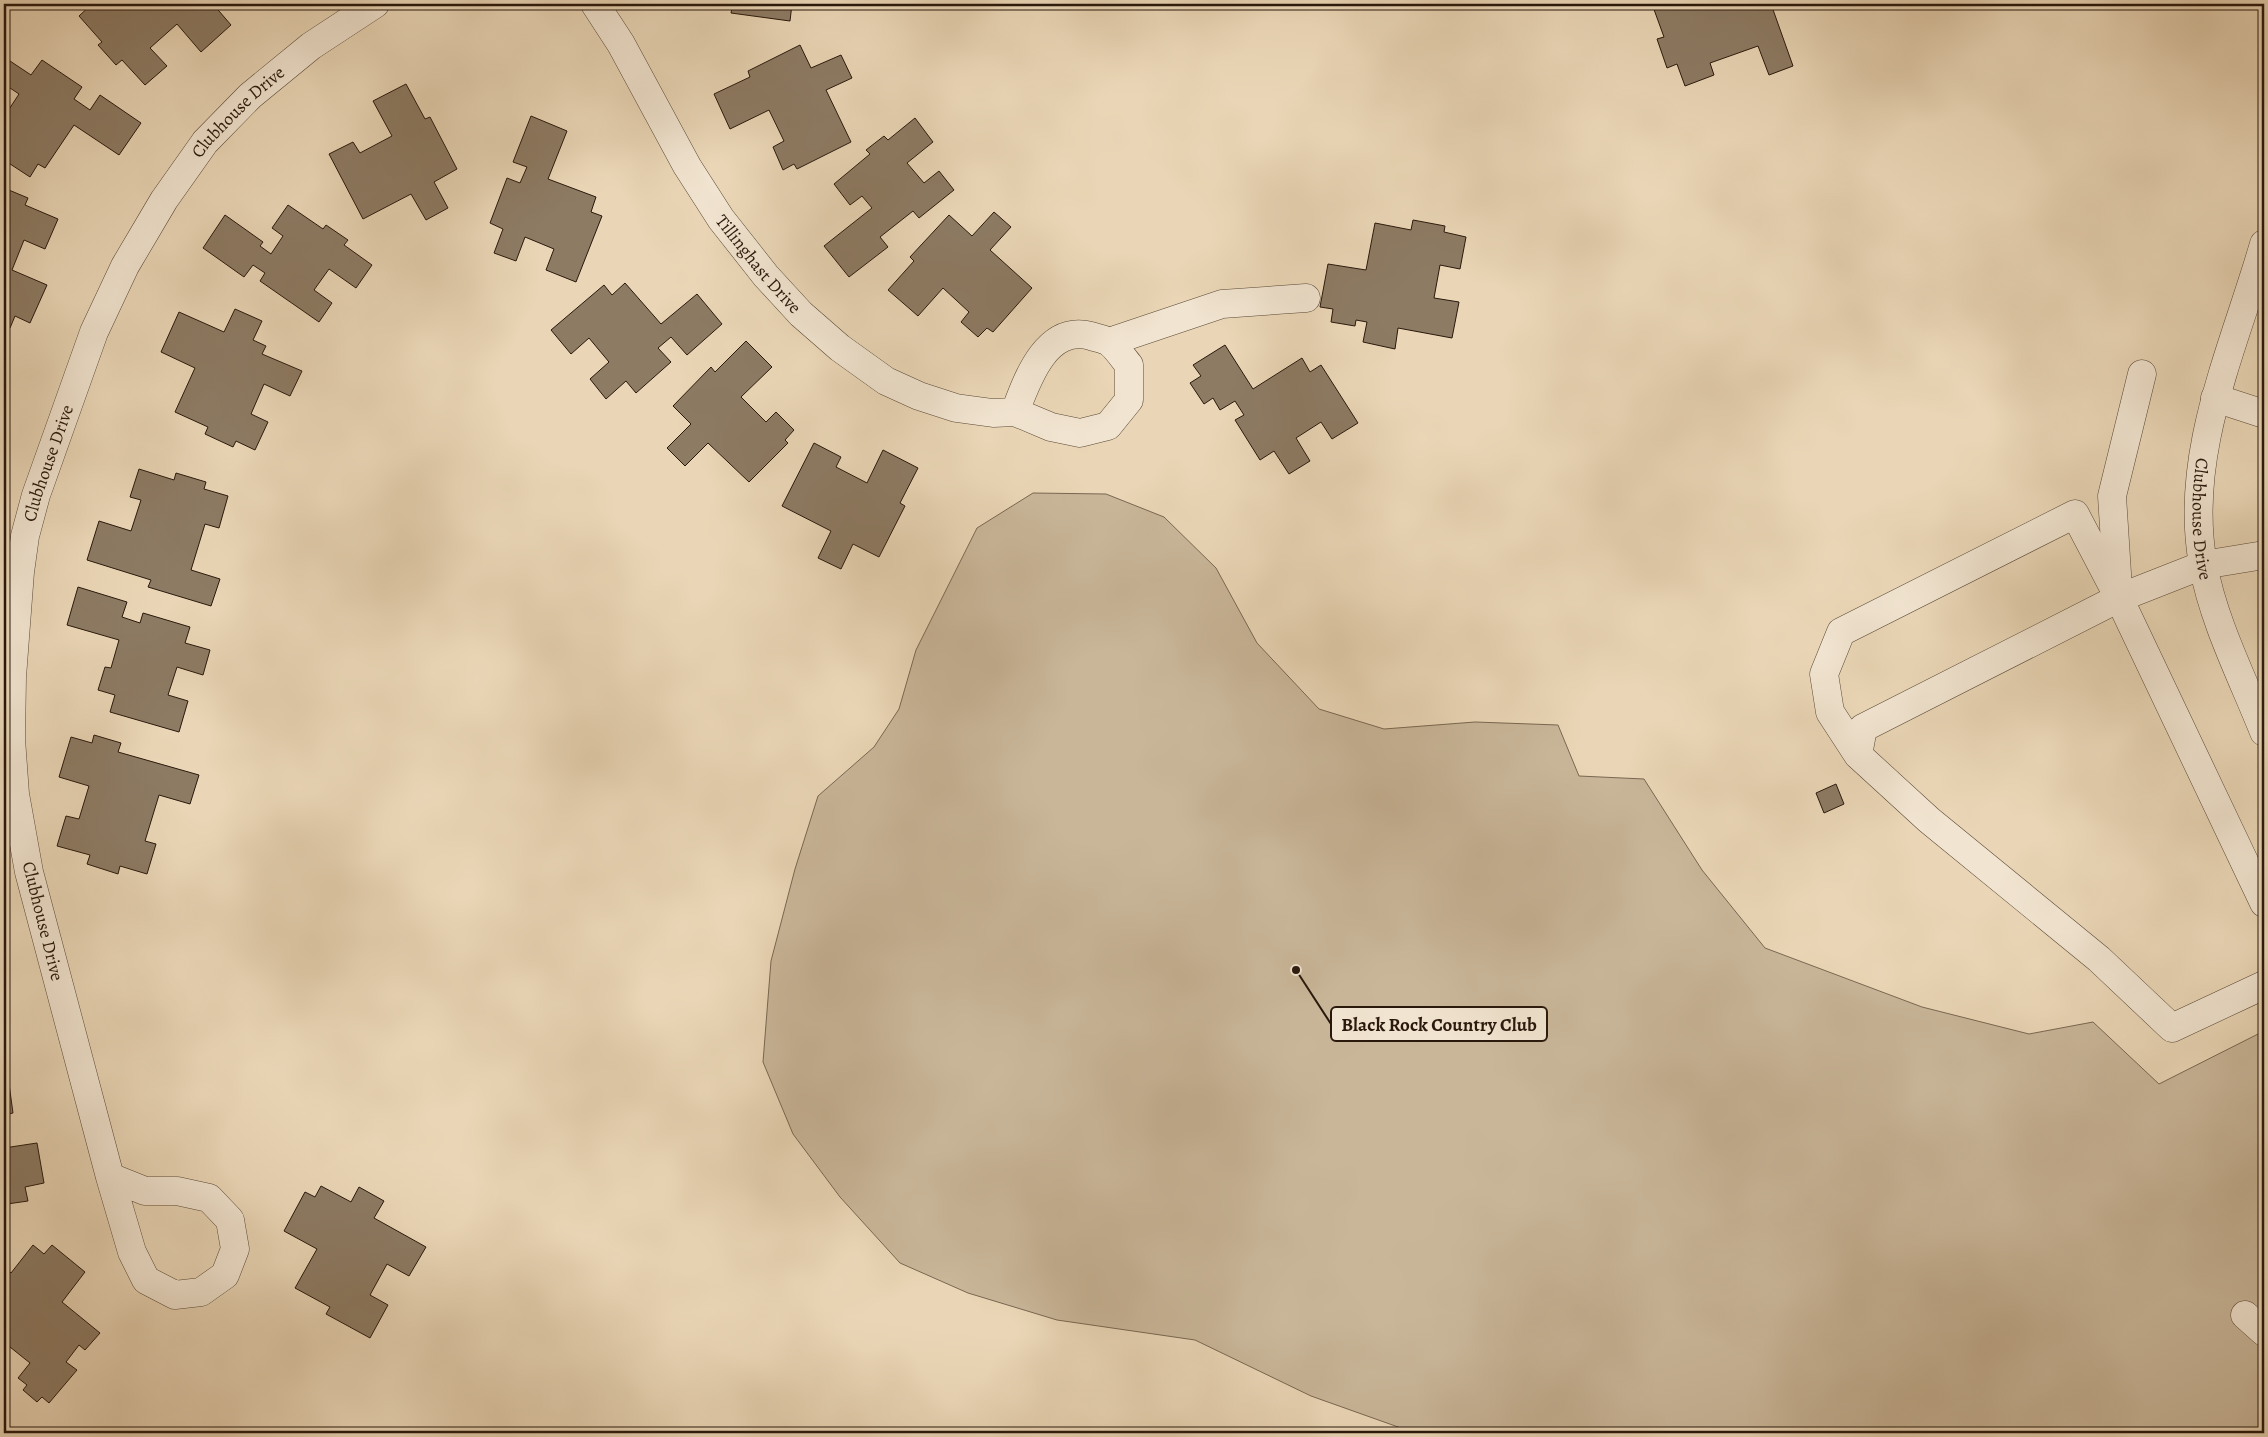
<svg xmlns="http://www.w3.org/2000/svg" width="2268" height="1437" viewBox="0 0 2268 1437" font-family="Alegreya,serif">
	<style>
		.green { fill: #c9b699; stroke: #796752 }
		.building { fill: #8d7b64; stroke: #29180c }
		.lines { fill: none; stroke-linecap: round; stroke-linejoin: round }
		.minor-casing { stroke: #594836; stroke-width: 29 }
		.minor { stroke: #f1e4d0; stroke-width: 28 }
		.labels { text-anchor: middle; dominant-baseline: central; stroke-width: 5; stroke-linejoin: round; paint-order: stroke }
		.street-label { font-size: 18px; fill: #29180c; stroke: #f1e4d0 }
		.leader { fill: none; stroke: #29180c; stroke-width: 2 }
		.callout-dot { fill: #29180c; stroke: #f1e4d0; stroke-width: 2 }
		.callout { fill: #f1e4d0; stroke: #29180c; stroke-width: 2 }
		.callout-label { font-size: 19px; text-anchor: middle; font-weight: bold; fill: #29180c }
	</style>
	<rect width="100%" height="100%" fill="#ead6b6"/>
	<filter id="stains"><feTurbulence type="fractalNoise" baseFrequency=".004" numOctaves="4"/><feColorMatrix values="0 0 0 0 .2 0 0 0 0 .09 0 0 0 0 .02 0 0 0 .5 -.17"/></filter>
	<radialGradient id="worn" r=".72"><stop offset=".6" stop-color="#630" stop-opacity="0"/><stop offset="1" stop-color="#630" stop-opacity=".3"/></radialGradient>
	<!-- green -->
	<path class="green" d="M1033 493 1106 494 1164 517 1216 568 1257 643 1319 709 1384 729 1475 722 1558 725 1579 776 1644 779 1702 870 1765 948 1922 1007 2029 1034 2093 1022 2159 1084 2264 1031V1433H1415L1311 1396 1195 1340 1057 1320 968 1293 900 1263 840 1197 793 1134 763 1062 771 961 795 869 818 796 874 747 899 709 916 650 977 528Z"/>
	<!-- building -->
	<g class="building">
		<path d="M92 4H108L110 6 113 4H213L231 25 201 52 177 24 150 48 167 66 145 85 122 60 116 65 98 45 102 42 79 16Z"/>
		<path d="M696 4H792L790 21 731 13 732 8Z"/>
		<path d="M1652 4H1771L1793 66 1769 75 1758 46 1710 63 1714 75 1685 86 1677 64 1667 68 1657 39 1664 37Z"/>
		<path d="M800 45 811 68 841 55 852 78 826 90 851 142 797 169 794 164 783 170 773 147 784 141 769 110 730 129 714 94 750 77 748 71Z"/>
		<path d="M42 60 82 87 74 99 90 110 100 95 141 123 119 155 74 125 45 168 38 164 30 177 4 160V117L19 94 4 84V70L10 61 31 75Z"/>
		<path d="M406 84 425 119 430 117 457 169 434 182 448 208 426 220 411 194 363 219 329 154 353 142 360 153 392 136 373 101Z"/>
		<path d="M531 116 567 131 548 179 596 197 591 212 602 216 576 282 546 270 554 249 525 237 516 261 494 253 503 229 490 223 507 178 520 183 527 167 513 162Z"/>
		<path d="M915 118 933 142 907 163 924 183 939 171 954 190 919 218 913 211 880 237 888 247 849 277 824 246 872 208 862 196 850 205 834 184 870 154 866 150 884 136 888 140Z"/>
		<path d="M4 188 28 198 25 205 58 219 45 249 24 240 12 270 47 285 30 323 15 316 10 328 4 326Z"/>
		<path d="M288 205 323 229 326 225 348 240 344 245 372 265 356 288 329 269 314 290 332 303 319 322 260 281 265 273 253 265 244 277 203 248 225 215 263 242 260 246 271 254 283 236 272 228Z"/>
		<path d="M994 212 1011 227 990 250 1032 288 993 332 987 328 978 337 961 322 969 312 943 288 918 316 888 290 914 261 910 257 949 215 972 236Z"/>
		<path d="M1413 220 1445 226 1444 232 1466 237 1460 269 1440 265 1434 298 1459 302 1452 338 1398 328 1395 349 1363 342 1367 322 1356 320 1355 326 1331 322 1333 309 1320 307 1328 264 1366 270 1375 223 1411 230Z"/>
		<path d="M625 283 661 324 697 294 722 324 687 355 671 337 658 348 671 362 636 393 626 381 606 399 590 379 609 362 589 338 571 354 551 330 604 285 612 295Z"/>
		<path d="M235 309 262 321 253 340 266 346 262 354 302 371 290 396 264 384 251 414 268 422 255 450 236 441 233 447 205 434 208 427 175 412 195 368 161 352 179 312 224 332Z"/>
		<path d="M746 341 772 367 741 397 766 422 776 412 794 430 785 440 788 443 749 482 708 443 685 466 667 448 691 424 673 406 711 367 715 372Z"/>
		<path d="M1225 345 1253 389 1302 358 1310 372 1321 365 1358 423 1332 439 1321 422 1296 438 1310 461 1289 474 1274 451 1260 460 1235 420 1244 415 1235 401 1220 410 1213 398 1204 404 1190 383 1201 376 1193 365Z"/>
		<path d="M814 443 841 457 836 467 867 483 883 450 918 468 900 503 905 506 879 557 853 544 841 569 818 558 831 531 782 506Z"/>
		<path d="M139 469 174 480 176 473 206 482 204 489 228 496 219 528 205 524 191 570 220 579 211 606 148 587 151 580 87 560 99 521 131 531 141 500 130 497Z"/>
		<path d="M78 587 127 602 122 617 140 623 143 613 190 627 185 643 210 650 203 675 177 667 168 695 188 701 179 732 110 712 115 695 98 690 105 667 111 668 119 640 67 625Z"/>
		<path d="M94 735 121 743 118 752 199 775 190 804 159 795 145 841 156 844 147 874 120 866 118 874 87 864 90 855 57 846 66 816 79 819 89 786 59 777 71 737 92 743Z"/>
		<path d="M1836 784 1844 804 1824 813 1816 793Z"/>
		<path d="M9 1084 13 1113 4 1115V1085Z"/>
		<path d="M37 1143 44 1183 25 1187 28 1201 7 1204 6 1196H4V1148Z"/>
		<path d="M321 1186 351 1202 359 1187 384 1201 374 1218 426 1247 409 1276 387 1264 370 1295 388 1305 370 1338 326 1314 330 1307 295 1288 317 1249 284 1231 305 1192 315 1197Z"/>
		<path d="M33 1245 44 1254 52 1245 85 1272 62 1302 100 1333 85 1350 79 1345 66 1362 77 1370 49 1403 42 1397 37 1402 23 1390 27 1385 18 1378 30 1363 5 1343 4 1345V1267L11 1273Z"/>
	</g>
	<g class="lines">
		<defs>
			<g id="minor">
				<path id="s1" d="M595 4 621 44 687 166 721 219 766 276 801 314 840 348 886 381 919 396 956 408 993 413 1015 412 1051 427 1080 433 1108 426 1129 400V365C1123 358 1116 347 1109 342 1104 339 1096 338 1091 336 1046 324 1027 380 1015 412"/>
				<path id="s2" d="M2264 244C2234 348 2183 454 2203 564 2213 621 2243 679 2264 732"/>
				<path d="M1109 342 1222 304 1306 298"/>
				<path d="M2215 398 2264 414"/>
				<path d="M2264 555 2203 565 2119 598 2264 903"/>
				<path d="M2118 589 2112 496 2142 374"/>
				<path d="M1858 755 1863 728 2119 598 2075 514 1841 632 1824 674 1830 712 1858 755 1929 820 2099 959 2172 1028 2264 985"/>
				<path id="s3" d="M110 1177 145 1191H177L209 1198 230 1220 235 1249 225 1275 201 1292 175 1295 146 1280 132 1252 110 1177 29 872 15 794 11 739 12 677 20 572 25 536 36 495 94 332 125 266 164 200 205 142 250 96 311 46 375 4"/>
				<path d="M2245 1315 2264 1332"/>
			</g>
		</defs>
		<!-- minor casing -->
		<use href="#minor" class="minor-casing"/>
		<!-- minor -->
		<use href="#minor" class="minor"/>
	</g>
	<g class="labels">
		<!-- street labels -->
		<g class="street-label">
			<text stroke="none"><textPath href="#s3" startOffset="1522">Clubhouse Drive</textPath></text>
			<text stroke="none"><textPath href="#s1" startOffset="308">Tillinghast Drive</textPath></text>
			<text stroke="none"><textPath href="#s3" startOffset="1118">Clubhouse Drive</textPath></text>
			<text stroke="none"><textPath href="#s2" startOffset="284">Clubhouse Drive</textPath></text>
			<text transform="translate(43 921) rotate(76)">Clubhouse Drive</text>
		</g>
	</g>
	<!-- callouts -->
	<path class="leader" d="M1296 970L1331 1024"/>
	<circle class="callout-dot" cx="1296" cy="970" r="5"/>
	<rect class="callout" x="1331" y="1007" width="216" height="34" rx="5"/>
	<g class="callout-label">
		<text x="1439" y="1031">Black Rock Country Club</text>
	</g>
	<!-- margin -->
	<rect width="2268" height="1437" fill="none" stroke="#ead6b6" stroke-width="20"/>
	<rect x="5" y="5" width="2258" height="1427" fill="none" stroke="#29180c" stroke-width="2.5"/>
	<rect x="10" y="10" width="2248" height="1417" fill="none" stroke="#29180c"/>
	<rect width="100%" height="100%" filter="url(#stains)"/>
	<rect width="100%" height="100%" fill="url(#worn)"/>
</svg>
